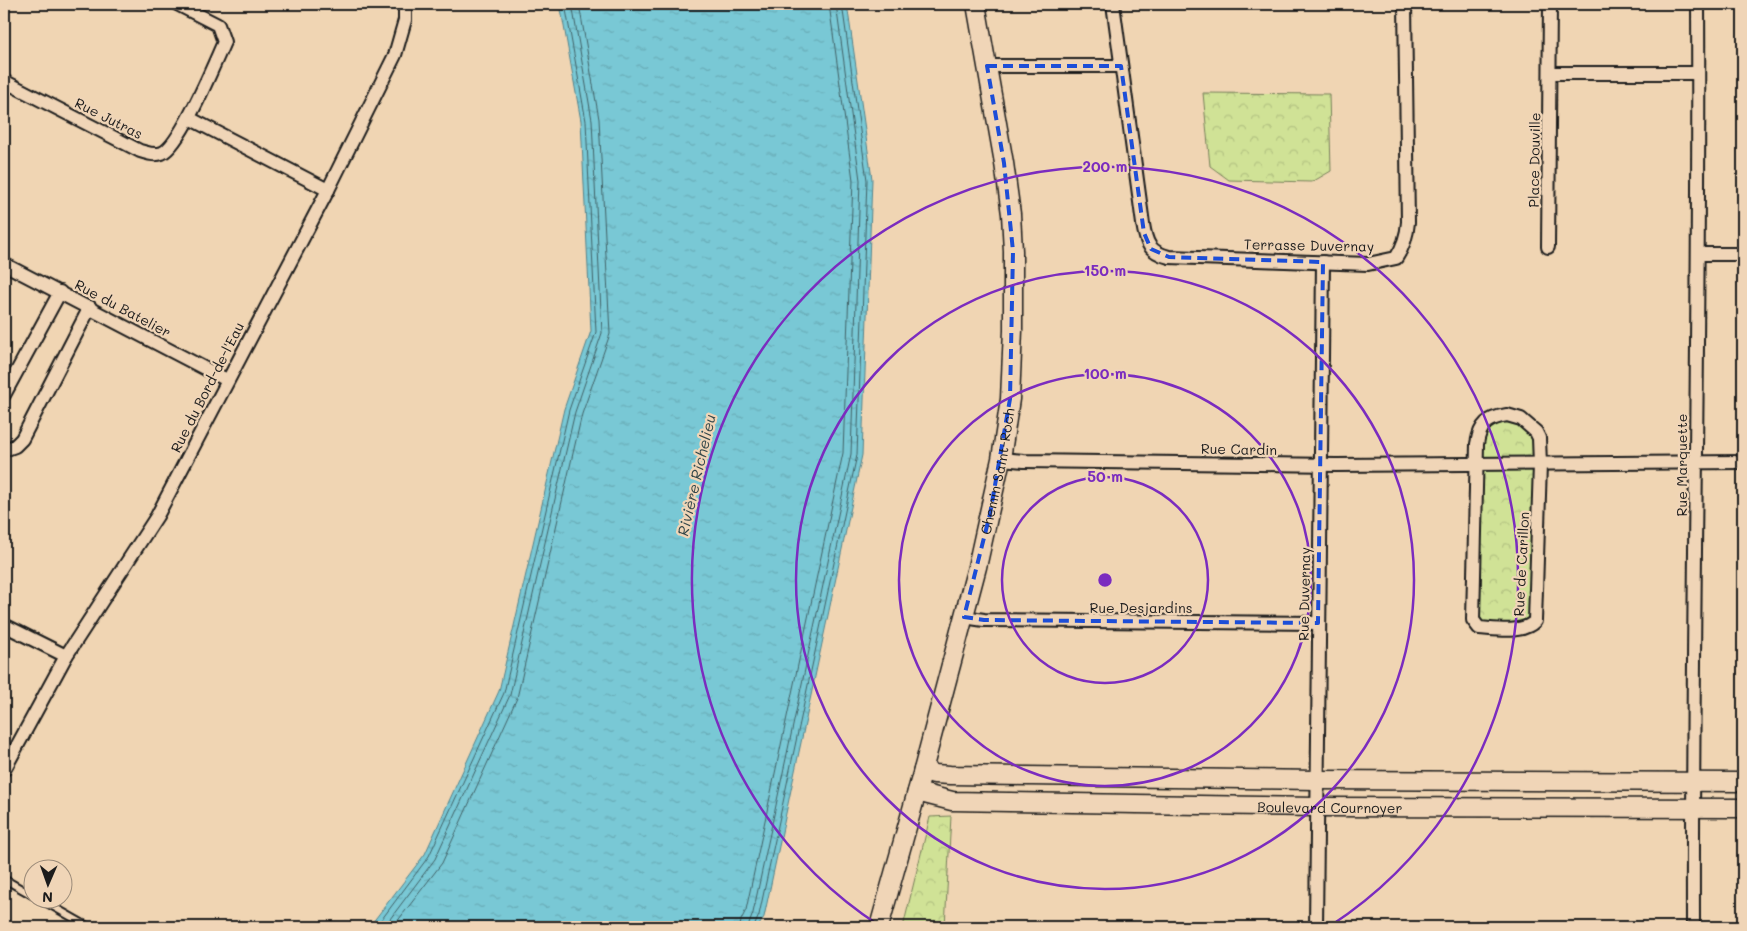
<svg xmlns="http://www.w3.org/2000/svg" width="1747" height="931" viewBox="0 0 1747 931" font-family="Mali,sans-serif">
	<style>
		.forest { fill: url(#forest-crowns); stroke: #767f59 }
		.water { fill: url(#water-ripples); stroke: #54838b }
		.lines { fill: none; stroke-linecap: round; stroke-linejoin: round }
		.shore { stroke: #416166; stroke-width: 1 }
		.lane-casing { stroke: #1c1c1c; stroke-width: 10 }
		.street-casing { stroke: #1c1c1c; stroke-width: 16 }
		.secondary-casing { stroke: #1c1c1c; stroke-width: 21 }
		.lane { stroke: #f0d5b7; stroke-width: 6 }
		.street { stroke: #f0d5b7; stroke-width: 12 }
		.secondary { stroke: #f0d5b7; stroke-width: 18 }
		.marked { fill: none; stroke: #1d4ed8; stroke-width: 4; stroke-dasharray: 10 6; stroke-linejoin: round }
		.ring { fill: none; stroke: #7b2cbf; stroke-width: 2.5 }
		.labels { text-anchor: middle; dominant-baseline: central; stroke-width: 4.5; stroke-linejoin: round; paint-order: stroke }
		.street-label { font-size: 14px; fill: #1c1c1c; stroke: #f0d5b7 }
		.water-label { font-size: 15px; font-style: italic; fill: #33474a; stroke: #f0d5b7 }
		.centre { fill: #7b2cbf; stroke: #f0d5b7; stroke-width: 2.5 }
		.ring-label { font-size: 15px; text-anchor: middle; font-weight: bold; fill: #7b2cbf; stroke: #f0d5b7; stroke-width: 4.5; stroke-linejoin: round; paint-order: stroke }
	</style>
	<defs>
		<pattern id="forest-crowns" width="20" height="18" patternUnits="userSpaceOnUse" patternTransform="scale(1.25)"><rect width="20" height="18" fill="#d0e296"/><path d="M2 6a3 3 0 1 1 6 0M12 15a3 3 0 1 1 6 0" fill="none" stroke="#b2c181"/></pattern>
		<pattern id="water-ripples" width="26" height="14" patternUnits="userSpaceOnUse" patternTransform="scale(1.25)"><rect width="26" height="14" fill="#79c8d5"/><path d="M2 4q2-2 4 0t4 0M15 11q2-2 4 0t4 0" fill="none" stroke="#68abb6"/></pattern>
	</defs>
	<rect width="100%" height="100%" fill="#f0d5b3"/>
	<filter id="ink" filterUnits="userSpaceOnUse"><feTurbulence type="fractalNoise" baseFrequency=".02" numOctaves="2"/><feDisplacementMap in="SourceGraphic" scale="10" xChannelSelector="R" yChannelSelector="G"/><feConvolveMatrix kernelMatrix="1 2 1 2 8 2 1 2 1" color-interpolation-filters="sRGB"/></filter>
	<g filter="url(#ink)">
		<!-- forest -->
		<g class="forest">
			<path d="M1203 93 1329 94 1331 171 1312 182 1229 180 1210 166Z"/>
			<path d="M1507 415 1535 432 1531 619 1524 627 1479 628 1473 439Z"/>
			<path d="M951 816 945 927H903L930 817Z"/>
		</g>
		<!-- water -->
		<path class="water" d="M560 4H847L872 179 862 455 764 917 758 927H369L425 854 499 691 564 409 591 331 581 121Z"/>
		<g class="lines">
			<!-- shore -->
			<g class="shore">
				<path d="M376 927 429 856 504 693 569 410 596 332 586 121 565 4"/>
				<path d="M384 927 435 859 510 695 575 412 602 333 592 120 572 4"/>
				<path d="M393 927 442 863 517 698 582 414 610 334 599 119 579 4"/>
				<path d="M740 927 741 920 746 910 843 453 853 180 829 4"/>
				<path d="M748 927 753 913 851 454 860 180 836 4"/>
				<path d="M754 927 759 915 857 455 867 180 842 4"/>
			</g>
			<defs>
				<g id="lane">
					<path d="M4 879 32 895"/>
					<path d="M38 898 89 927"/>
				</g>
				<g id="street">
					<path d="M1113 4 1143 224C1146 243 1149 252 1169 257L1368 264 1396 258C1404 246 1407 236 1408 222L1405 4"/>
					<path d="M987 66H1121"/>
					<path d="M1550 73H1698"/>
					<path d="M4 81 140 151C148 153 154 156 162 153 181 145 214 64 224 42L218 25 177 4"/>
					<path d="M189 118 328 190"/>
					<path d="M1548 247 1550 4"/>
					<path d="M1698 254H1743"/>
					<path d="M4 264 227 380"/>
					<path d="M4 395 60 292"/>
					<path d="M1507 415 1521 419 1536 432 1539 438 1540 464 1535 621C1523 634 1496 629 1479 628L1473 620 1477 444C1480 424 1488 418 1507 415Z"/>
					<path d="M4 450 15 446 22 439 90 307"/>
					<path d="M1001 459 1024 461 1336 465 1743 462"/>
					<path d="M964 617 984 620 1318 623"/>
					<path d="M4 625 66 656"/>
					<path d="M4 770 66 656 157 516 328 190 395 55 405 20V4"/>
					<path d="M1316 927 1323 262"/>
					<path d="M1693 927C1692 619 1700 312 1698 4"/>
				</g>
				<g id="secondary">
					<path d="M923 770 934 774 950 775 1317 780 1743 782"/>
					<path id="s1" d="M917 792 952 801 1317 807 1743 808"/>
					<path id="s2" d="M879 927 923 770 977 567 1001 459 1010 399 1013 330V251L1011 214 1004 163 976 4"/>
				</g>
			</defs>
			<!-- lane casing -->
			<use href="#lane" class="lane-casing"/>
			<!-- street casing -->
			<use href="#street" class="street-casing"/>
			<!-- secondary casing -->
			<use href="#secondary" class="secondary-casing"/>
			<!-- lane -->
			<use href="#lane" class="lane"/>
			<!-- street -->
			<use href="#street" class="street"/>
			<!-- secondary -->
			<use href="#secondary" class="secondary"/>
		</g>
	</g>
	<!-- marked area -->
	<path class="marked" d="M987 66H1121L1144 233 1151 249 1169 257 1323 262 1318 623 984 620 964 617 990 514 1010 399 1013 251 1004 163Z"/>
	<!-- distance rings -->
	<g class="ring">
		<circle cx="1105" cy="580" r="103"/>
		<circle cx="1105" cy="580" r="206"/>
		<circle cx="1105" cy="580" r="309"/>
		<path d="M880 926A413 413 0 1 1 1330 926"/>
	</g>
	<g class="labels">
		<!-- street labels -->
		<g class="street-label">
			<text transform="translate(109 118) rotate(27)">Rue Jutras</text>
			<text transform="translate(1534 160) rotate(-89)">Place Douville</text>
			<text transform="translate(1309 245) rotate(1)">Terrasse Duvernay</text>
			<text transform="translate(123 308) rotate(28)">Rue du Batelier</text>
			<text transform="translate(207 387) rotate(-63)">Rue du Bord-de-l'Eau</text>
			<text transform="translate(1239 449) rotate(1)">Rue Cardin</text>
			<text transform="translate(1681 465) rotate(-90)">Rue Marquette</text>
			<text stroke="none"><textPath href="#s2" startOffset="471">Chemin Saint-Roch</textPath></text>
			<text transform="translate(1521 564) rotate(-87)">Rue de Carillon</text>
			<text transform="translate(1304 594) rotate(-89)">Rue Duvernay</text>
			<text x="1141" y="607">Rue Desjardins</text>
			<text stroke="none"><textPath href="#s1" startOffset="414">Boulevard Cournoyer</textPath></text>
		</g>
		<!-- water labels -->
		<g class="water-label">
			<text transform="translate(696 475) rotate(-77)">Rivière Richelieu</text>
		</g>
	</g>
	<circle cx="1105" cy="580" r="8" class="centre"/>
	<g class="ring-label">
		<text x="1105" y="172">200 m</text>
		<text x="1105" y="276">150 m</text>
		<text x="1105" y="379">100 m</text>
		<text x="1105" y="482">50 m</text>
	</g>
	<!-- margin -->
	<rect width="1747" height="931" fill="none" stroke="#f0d5b7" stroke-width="20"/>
	<rect x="10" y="10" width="1727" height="911" fill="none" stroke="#1c1c1c" stroke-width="2" filter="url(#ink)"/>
	<!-- north arrow -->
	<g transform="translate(48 884) rotate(182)"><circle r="24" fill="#f0d5b7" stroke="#9b8b79"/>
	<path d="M0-4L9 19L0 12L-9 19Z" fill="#1c1c1c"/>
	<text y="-8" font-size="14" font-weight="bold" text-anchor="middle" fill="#1c1c1c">N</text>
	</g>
</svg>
